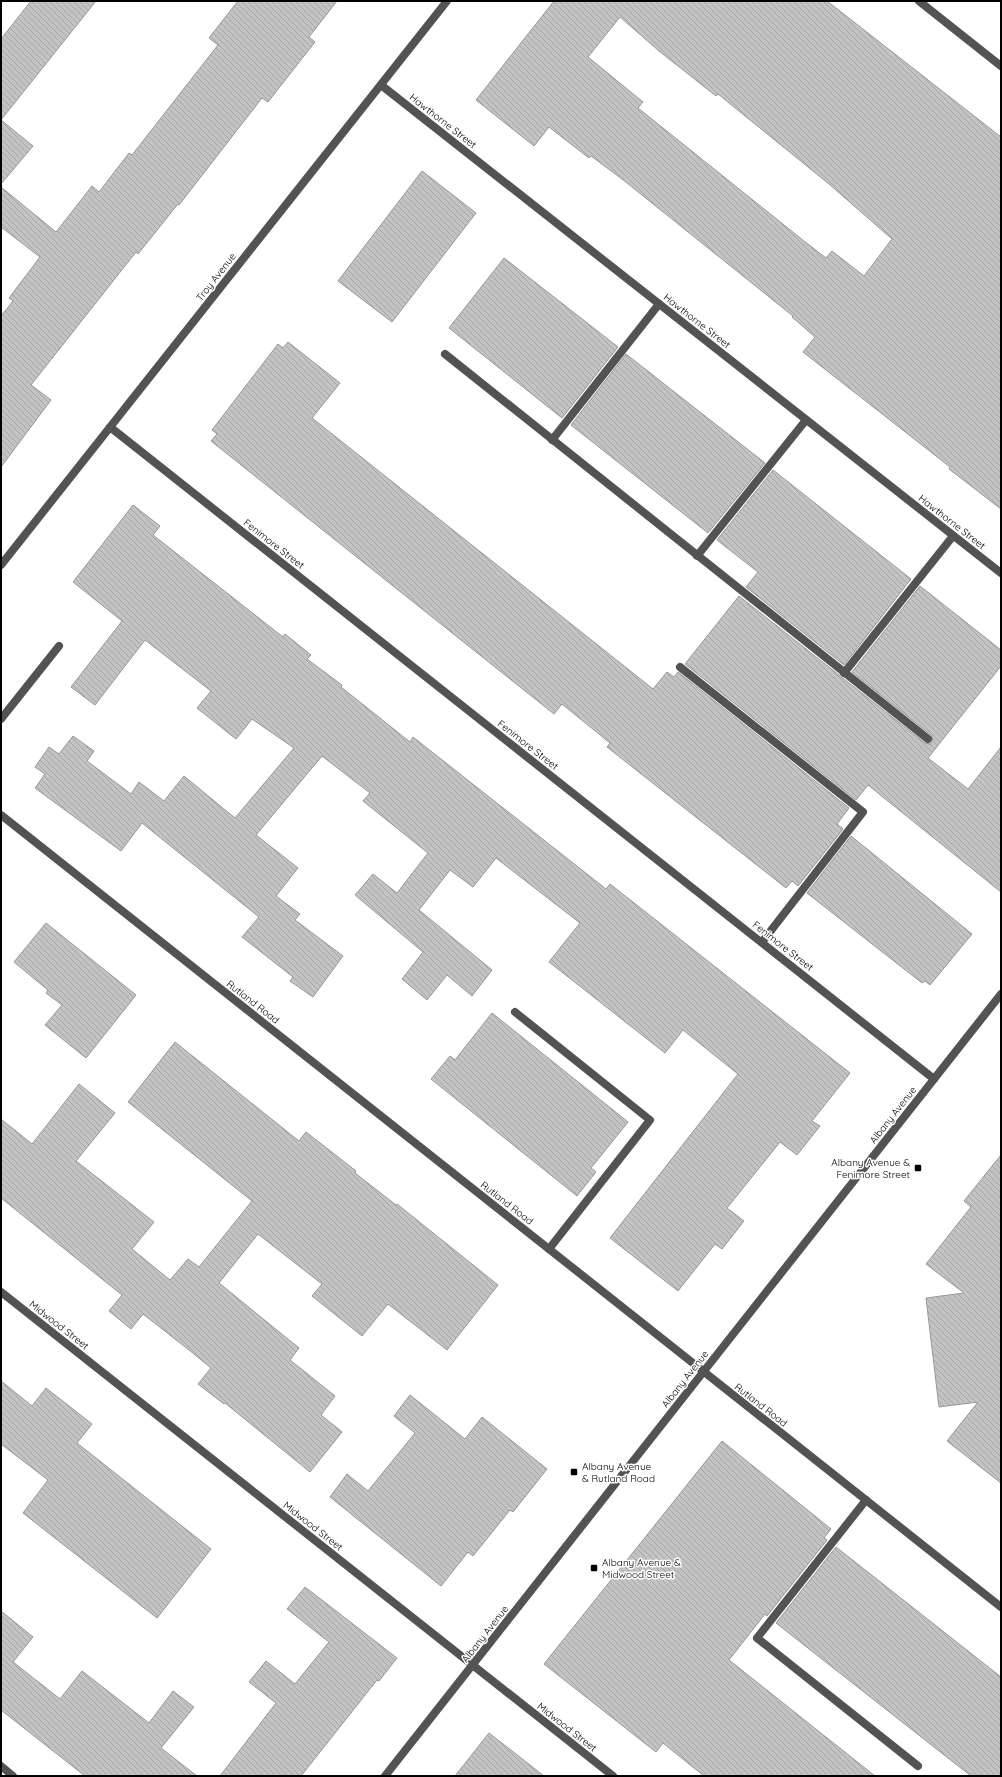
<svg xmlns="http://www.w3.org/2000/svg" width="1002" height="1777" viewBox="0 0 1002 1777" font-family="Quicksand,sans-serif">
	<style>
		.building { fill: url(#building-back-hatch); stroke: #979797; fill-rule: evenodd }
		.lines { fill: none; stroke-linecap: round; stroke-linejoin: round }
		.service { stroke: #535353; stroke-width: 8 }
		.minor { stroke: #535353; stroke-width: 8 }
		.poi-dot { fill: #000; stroke: #fff; stroke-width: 1.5 }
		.labels { text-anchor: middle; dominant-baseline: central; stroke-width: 3; stroke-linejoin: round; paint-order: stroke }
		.street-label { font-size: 10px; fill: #000; stroke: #fff }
		.poi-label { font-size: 10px; fill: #000; stroke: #fff; text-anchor: start }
	</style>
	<defs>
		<pattern id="building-back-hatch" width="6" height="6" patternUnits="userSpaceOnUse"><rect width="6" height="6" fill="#c3c3c3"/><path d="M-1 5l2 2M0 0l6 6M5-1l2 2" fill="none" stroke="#a6a6a6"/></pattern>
	</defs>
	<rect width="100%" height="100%" fill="#fff"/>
	<!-- building -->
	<g class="building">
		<path d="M31 1H96L1 120 33 146 1 184V39Z"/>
		<path d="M238 1H337L309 37 315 42 268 102 262 98 179 205 178 204 138 254 136 252 31 385 51 400 1 467V316L13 301 9 298 40 257 1 227V187L56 232 92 186 99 192 129 153 132 155 218 45 209 38Z"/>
		<path d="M554 1H827L1001 137V509L949 469 950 467 803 352 815 337 792 317 793 316 622 179 591 156 589 158 549 127 534 146 476 100ZM620 17 659 51 716 96 718 94 829 184 892 239 864 276 832 251 826 258 804 241 638 108 643 102 588 57Z"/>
		<path d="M422 171 476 213 392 322 338 281Z"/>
		<path d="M504 258 618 347 562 418 449 328Z"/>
		<path d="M288 342 340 383 312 418 653 689 667 672 674 677 678 672 849 808 837 824 843 829 798 886 792 881 786 888 607 747 610 743 562 704 554 714 211 441 217 434 212 430 258 370 278 344 283 348Z"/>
		<path d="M626 354 765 463 708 533 571 425Z"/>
		<path d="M773 470 911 579 844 665 746 587 758 572 717 540Z"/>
		<path d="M133 505 160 526 153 535 283 637 285 634 311 655 307 659 342 685 341 687 410 742 413 737 606 889 610 884 850 1073 812 1121 820 1126 797 1155 780 1142 727 1208 744 1221 722 1249 715 1244 678 1291 610 1238 738 1074 683 1030 665 1053 549 962 580 923 496 858 473 887 450 870 419 910 492 970 472 996 447 975 427 1000 402 979 423 952 355 895 373 874 397 893 428 853 363 801 370 793 322 756 256 835 298 868 276 896 300 914 295 920 343 956 313 997 290 981 293 977 242 937 259 917 142 823 121 851 35 788 45 774 35 767 49 747 59 754 73 736 94 751 87 761 131 794 139 782 164 801 184 776 235 818 294 748 252 719 236 739 197 708 211 691 145 640 95 705 71 687 122 621 73 582Z"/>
		<path d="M920 586 1001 650V666L928 758 968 789 1001 747V892L868 785 856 800 685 664 739 596 925 743 930 744 933 740 931 735 852 672Z"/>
		<path d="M851 836 972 934 930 985 925 981 922 983 807 893Z"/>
		<path d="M46 923 136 995 86 1058 45 1025 62 1005 46 993 48 990 14 962Z"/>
		<path d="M492 1013 628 1122 591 1168 596 1172 577 1196 431 1079 450 1056 455 1060Z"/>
		<path d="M175 1042 299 1141 306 1132 356 1171 355 1173 396 1205 397 1204 498 1285 447 1350 388 1304 362 1336 312 1296 322 1284 258 1234 219 1283 299 1348 290 1360 335 1396 321 1415 342 1432 310 1472 225 1403 224 1404 198 1384 211 1368 189 1350 143 1314 131 1329 109 1311 122 1295 1 1198V1119L32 1144 79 1084 115 1113 76 1161 154 1222 132 1249 170 1280 188 1259 199 1267 252 1201 128 1102Z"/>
		<path d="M1001 1155V1483L947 1441 978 1402 939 1407 926 1298 964 1293 926 1264 971 1207 964 1201Z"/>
		<path d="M1 1381 32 1406 46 1388 92 1424 77 1443 211 1549 157 1618 23 1513 48 1480 1 1444Z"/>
		<path d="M410 1395 465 1439 482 1417 547 1469 513 1512 510 1510 473 1556 468 1552 441 1586 330 1497 347 1474 368 1491 415 1433 394 1416Z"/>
		<path d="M722 1441 831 1529 824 1538 827 1540 767 1616 765 1614 729 1660 875 1776H704L663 1743 656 1752 544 1664Z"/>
		<path d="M836 1547 1001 1677V1776H971L776 1623Z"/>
		<path d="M305 1587 397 1658 379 1681 377 1680 301 1776H220L276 1703 249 1682 266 1661 295 1684 329 1642 287 1609Z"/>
		<path d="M1 1611 33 1637 13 1662 60 1699 82 1671 149 1723 173 1691 194 1707 161 1748 197 1776H85L1 1710Z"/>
		<path d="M489 1733 544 1776H455Z"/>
	</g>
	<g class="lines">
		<!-- service -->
		<g class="service">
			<path d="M445 354 928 739"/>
			<path d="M552 440 659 304"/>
			<path d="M697 556 806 420"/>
			<path d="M680 667 863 812 762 942"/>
			<path d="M844 673 953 536"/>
			<path d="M1 719 59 646"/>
			<path d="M515 1012 650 1120 549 1249"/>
			<path d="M866 1500 757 1638 918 1766"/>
		</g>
		<!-- minor -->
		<g class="minor">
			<path d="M919 1 1001 66"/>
			<path d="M381 85 1001 573"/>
			<path d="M110 427 934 1079"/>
			<path d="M1 565 447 1"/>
			<path d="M1 815 1001 1607"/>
			<path d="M1 1292 613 1776"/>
			<path d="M1 1766 13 1776"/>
			<path d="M385 1776 1001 994"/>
		</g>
	</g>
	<!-- markers -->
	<g class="poi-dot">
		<rect x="914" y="1164" width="8" height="8" rx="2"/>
		<rect x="570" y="1468" width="8" height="8" rx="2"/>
		<rect x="590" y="1564" width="8" height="8" rx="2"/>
	</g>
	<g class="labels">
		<!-- street labels -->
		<g class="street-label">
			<text transform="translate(443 121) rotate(38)">Hawthorne Street</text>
			<text transform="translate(216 277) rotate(-52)">Troy Avenue</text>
			<text transform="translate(697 321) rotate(38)">Hawthorne Street</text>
			<text transform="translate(952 522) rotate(38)">Hawthorne Street</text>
			<text transform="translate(274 544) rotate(38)">Fenimore Street</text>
			<text transform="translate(528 745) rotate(38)">Fenimore Street</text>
			<text transform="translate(783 946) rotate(38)">Fenimore Street</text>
			<text transform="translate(253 1002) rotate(38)">Rutland Road</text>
			<text transform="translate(893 1115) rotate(-52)">Albany Avenue</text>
			<text transform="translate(507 1203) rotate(38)">Rutland Road</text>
			<text transform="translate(59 1325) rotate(38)">Midwood Street</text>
			<text transform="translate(685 1379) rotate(-52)">Albany Avenue</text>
			<text transform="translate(761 1405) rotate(38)">Rutland Road</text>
			<text transform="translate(313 1526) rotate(38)">Midwood Street</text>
			<text transform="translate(485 1634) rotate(-52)">Albany Avenue</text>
			<text transform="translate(567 1727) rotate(38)">Midwood Street</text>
		</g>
		<!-- poi labels -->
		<g class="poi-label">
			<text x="910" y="1162" text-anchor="end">Albany Avenue &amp;<tspan x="910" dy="12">Fenimore Street</tspan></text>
			<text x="582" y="1466">Albany Avenue<tspan x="582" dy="12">&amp; Rutland Road</tspan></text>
			<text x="602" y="1562">Albany Avenue &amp;<tspan x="602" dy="12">Midwood Street</tspan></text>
		</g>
	</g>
	<!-- border -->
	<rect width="1002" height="1777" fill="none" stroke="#000000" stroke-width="4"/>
</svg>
